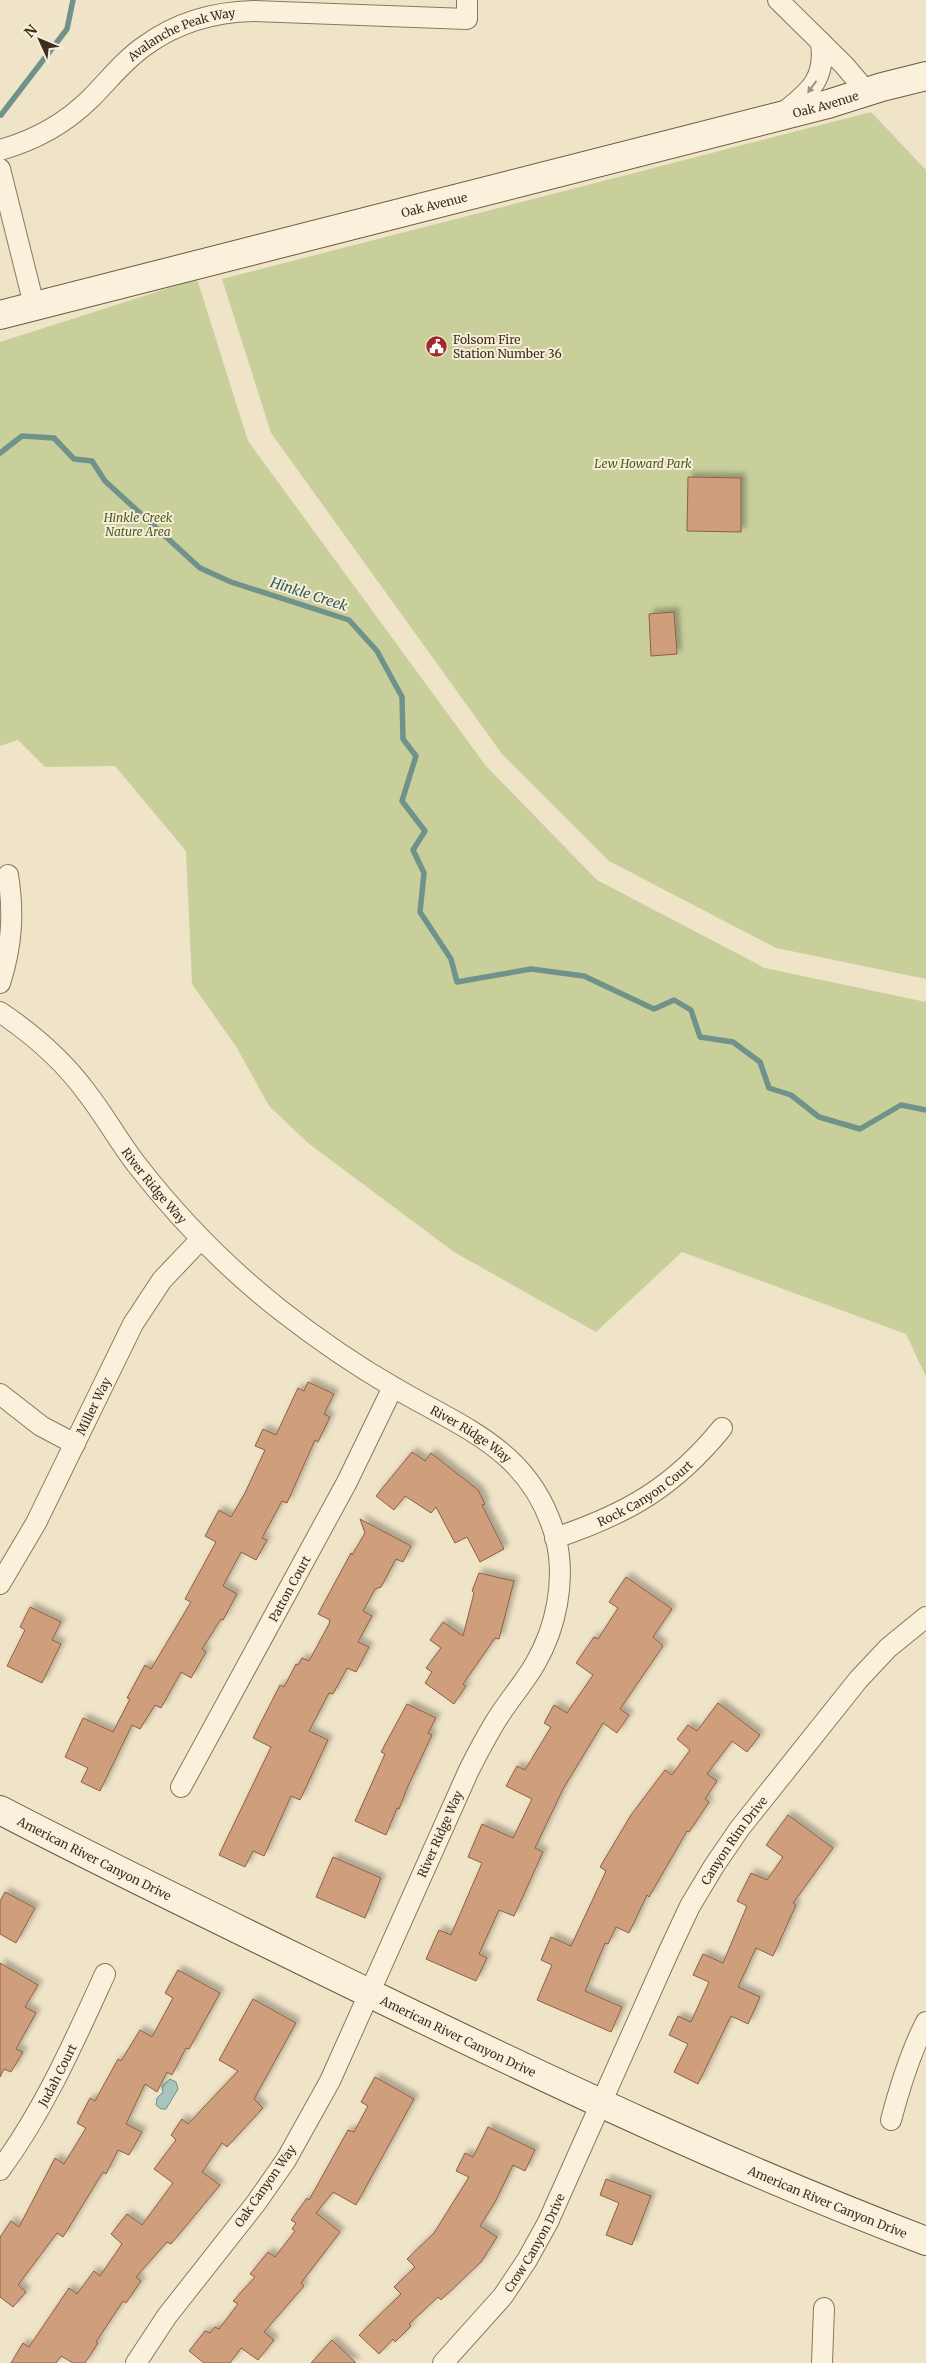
<svg xmlns="http://www.w3.org/2000/svg" width="926" height="2363" viewBox="0 0 926 2363" font-family="Merriweather,serif">
	<style>
		.green { fill: #c9cf9b }
		.water { fill: #a9c4bc; stroke: #6f938a }
		.lines { fill: none; stroke-linecap: round; stroke-linejoin: round }
		.stream { stroke: #6f938a; stroke-width: 5.5 }
		.building { fill: #cf9f7d; stroke: #8d5f41; filter: url(#shadow) }
		.minor-casing { stroke: #8d765c; stroke-width: 22 }
		.secondary-casing { stroke: #6f573f; stroke-width: 30 }
		.minor { stroke: #faf1dc; stroke-width: 20 }
		.secondary { stroke: #faf1dc; stroke-width: 28 }
		.oneway { fill: #9c907e }
		.labels { text-anchor: middle; dominant-baseline: central; stroke-width: 4; stroke-linejoin: round; paint-order: stroke }
		.street-label { font-size: 12px; fill: #3d2e20; stroke: #f7eed8 }
		.poi-label { font-size: 12px; fill: #3d2e20; stroke: #f7eed8; text-anchor: start }
		.park-label { font-size: 12px; font-style: italic; fill: #4d5a26; stroke: #f7eed8 }
		.water-label { font-size: 14px; font-style: italic; fill: #2f5d5a; stroke: #f7eed8 }
	</style>
	<defs>
		<filter id="shadow"><feDropShadow dx="4.5" dy="-4.5" stdDeviation="2.5" flood-color="#0004"/></filter>
	</defs>
	<rect width="100%" height="100%" fill="#f0e4c8"/>
	<!-- green -->
	<g class="green">
		<path d="M871 112 926 170V979L776 948 609 861 502 754 271 433 222 279Z"/>
		<path d="M197 279 248 441 486 766 597 880 765 968 926 1002V1377L906 1334 682 1252 596 1332 454 1252 308 1143 269 1106 237 1048 192 984 186 851 115 766 45 767 18 740 0 746V342Z"/>
	</g>
	<!-- water -->
	<path class="water" d="M170 2079 176 2082 178 2089 166 2109H161L156 2105 157 2098 163 2092 162 2086Z"/>
	<g class="lines">
		<!-- stream -->
		<g class="stream">
			<path d="M1 115 67 29 73 0"/>
			<path d="M0 453 22 436 54 438 74 459 92 461 105 481 200 568 231 582 349 620 377 651 402 697 403 739 416 756 402 801 425 831 413 850 424 873 420 912 451 959 457 982 531 969 584 976 654 1009 674 1000 691 1010 700 1037 733 1042 760 1062 769 1088 791 1095 819 1117 860 1129 901 1105 926 1110"/>
		</g>
	</g>
	<!-- building -->
	<g class="building">
		<path d="M688 477 741 478V532L687 531Z"/>
		<path d="M674 612 677 654 651 656 649 614Z"/>
		<path d="M308 1382 334 1394 324 1414 330 1417 318 1442 315 1440 287 1503 282 1501 262 1538 267 1540 256 1560 241 1552 223 1586 237 1594 223 1620 221 1619 202 1649 206 1652 191 1678 181 1672 161 1708 155 1705 140 1729 132 1725 100 1791 81 1782 88 1768 65 1757 83 1718 113 1732 130 1699 127 1698 145 1665 151 1669 191 1602 185 1599 216 1542 205 1536 219 1510 231 1517 245 1493 265 1450 255 1446 263 1429 276 1435 298 1388 304 1391Z"/>
		<path d="M412 1452 425 1461 431 1453 478 1490 485 1504 482 1505 504 1549 480 1562 467 1537 455 1543 436 1507 431 1513 405 1496 394 1510 376 1496Z"/>
		<path d="M360 1519 411 1546 403 1562 396 1559 381 1587 375 1589 363 1611 372 1616 358 1642 369 1647 356 1672 347 1668 333 1694 329 1693 309 1731 328 1740 300 1800 291 1796 264 1856 253 1851 245 1867 219 1855 271 1747 253 1738 280 1685 284 1687 296 1664 298 1665 302 1658 309 1661 329 1624 330 1620 318 1614 351 1553 352 1555 365 1533Z"/>
		<path d="M479 1573 514 1581 499 1639 495 1638 463 1684 466 1686 454 1704 425 1683 432 1672 426 1668 441 1648 430 1640 443 1622 463 1636 474 1593 472 1591Z"/>
		<path d="M626 1577 672 1609 653 1637 663 1646 620 1709 629 1715 617 1733 603 1723 563 1789 535 1848 543 1852 514 1916 499 1910 479 1954 487 1958 476 1981 426 1959 439 1930 451 1935 482 1863 468 1857 482 1824 513 1838 532 1799 506 1786 517 1766 525 1770 551 1727 544 1723 554 1705 567 1713 593 1675 576 1663 594 1637 598 1639 618 1608 609 1602Z"/>
		<path d="M30 1607 61 1622 52 1640 61 1644 42 1683 7 1666 25 1630 20 1627Z"/>
		<path d="M718 1703 760 1735 747 1752 732 1741 707 1774 717 1781 705 1799 709 1802 689 1832 687 1831 649 1897 647 1895 629 1933 616 1927 608 1944 605 1943 585 1991 622 2007 611 2032 537 2000 552 1965 541 1960 551 1937 571 1946 606 1871 600 1867 631 1815 665 1770 672 1775 690 1750 677 1739 688 1725 697 1731Z"/>
		<path d="M407 1704 436 1718 428 1733 432 1735 408 1786 399 1809 397 1808 386 1835 355 1821 385 1754 381 1752Z"/>
		<path d="M788 1815 833 1848 793 1903 796 1905 773 1956 756 1948 738 1987 760 1997 748 2024 731 2016 698 2084 674 2072 688 2044 669 2035 678 2016 691 2022 709 1982 693 1975 703 1954 723 1963 747 1906 737 1901 751 1873 767 1880 783 1857 766 1845Z"/>
		<path d="M333 1857 381 1878 365 1918 316 1897Z"/>
		<path d="M5 1892 35 1908 16 1943 0 1934V1901Z"/>
		<path d="M0 1963 38 1985 25 2007 36 2013 16 2049 23 2052 11 2072 4 2069 0 2077Z"/>
		<path d="M178 1970 220 1993 189 2049 186 2048 172 2075 167 2072 157 2092 145 2084 126 2124 142 2132 129 2155 118 2150 106 2174 103 2172 63 2237 57 2233 18 2285 26 2292 13 2307 0 2297V2237L11 2221 19 2227 55 2158 64 2164 86 2128 77 2123 90 2098 95 2101 118 2059 121 2061 140 2030 152 2037 173 1998 165 1993Z"/>
		<path d="M253 1999 296 2023 254 2099 263 2108 227 2147 222 2143 202 2172 220 2185 171 2244 167 2242 136 2277 141 2281 126 2303 123 2301 96 2342 98 2343 85 2363H73L61 2356 56 2363H11L23 2343 29 2347 69 2288 77 2294 94 2271 100 2276 122 2244 111 2234 127 2214 142 2225 173 2183 154 2169 176 2140 171 2135 182 2119 188 2124 238 2071 219 2060Z"/>
		<path d="M375 2077 414 2099 356 2205 333 2192 316 2213 340 2232 301 2283 304 2286 264 2332 274 2340 258 2360 241 2348 230 2363H204L189 2351 205 2331 210 2333 215 2327 219 2329 238 2304 233 2301 255 2277 250 2274 268 2252 275 2257 295 2231 292 2229 296 2223 291 2220 307 2198 309 2200 348 2130 354 2132 368 2106 361 2102Z"/>
		<path d="M488 2127 535 2150 525 2171 513 2165 495 2202 480 2226 497 2237 481 2262 441 2300 438 2297 409 2324 411 2326 395 2342 393 2339 379 2354 359 2335 401 2294 394 2287 415 2267 407 2259 434 2233 469 2177 456 2171 465 2153 473 2157Z"/>
		<path d="M606 2179 651 2196 632 2245 606 2235 619 2203 600 2195Z"/>
		<path d="M332 2340 356 2363H311Z"/>
	</g>
	<g class="lines">
		<defs>
			<g id="minor">
				<path d="M778 0 844 65 867 92"/>
				<path d="M784 112C811 91 826 78 821 42"/>
				<path id="s1" d="M0 150C36 140 65 124 91 98 109 80 125 59 146 45 178 22 214 12 253 11L467 19V0"/>
				<path d="M0 169 34 305"/>
				<path d="M0 983C12 946 14 913 8 875"/>
				<path id="s2" d="M0 1012C34 1035 63 1060 87 1093 105 1116 119 1142 137 1165 179 1219 226 1267 279 1309 316 1338 355 1365 395 1388 465 1429 533 1451 556 1539 566 1581 556 1628 535 1664 523 1685 506 1703 494 1724 485 1739 477 1754 469 1770L330 2081 286 2160 256 2203 167 2316 136 2363"/>
				<path d="M0 1394 41 1426 75 1444"/>
				<path id="s3" d="M555 1538C627 1514 674 1487 722 1428"/>
				<path id="s4" d="M0 1584 36 1523 133 1324 162 1280 201 1239"/>
				<path id="s5" d="M181 1787 347 1482 393 1387"/>
				<path d="M891 2120C900 2086 910 2053 926 2022"/>
				<path id="s6" d="M0 2170C44 2110 74 2042 105 1974"/>
				<path id="s7" d="M443 2363 503 2296 527 2260 548 2222 668 1953 690 1906 714 1866 740 1828 858 1680 888 1648 926 1617"/>
				<path d="M822 2363 824 2308"/>
			</g>
			<g id="secondary">
				<path id="s8" d="M0 315 828 104 882 87 926 76"/>
				<path id="s9" d="M0 1810C123 1874 248 1934 373 1995 554 2083 737 2169 926 2241"/>
			</g>
		</defs>
		<!-- minor casing -->
		<use href="#minor" class="minor-casing"/>
		<!-- secondary casing -->
		<use href="#secondary" class="secondary-casing"/>
		<!-- minor -->
		<use href="#minor" class="minor"/>
		<!-- secondary -->
		<use href="#secondary" class="secondary"/>
	</g>
	<!-- one-way arrows -->
	<defs><path id="oneway-solid" d="M-6-.8H1V-3.2L6.5 0L1 3.2V.8H-6Z" transform="scale(1.25)"/></defs>
	<use class="oneway" href="#oneway-solid" transform="translate(812 87) rotate(126)"/>
	<!-- icons -->
	<defs>
		<symbol id="civic-disc" viewBox="-11 -11 22 22"><circle r="9.5" fill="#9e2a2b" stroke="#f7eed8"/><path d="M-.6-6.5H3V-4.5H.6V-3L4-1V1h2V6H-6V1h2V-1L-.6-3ZM-1.2 2.5V6h2.4V2.5Z" fill="#fff"/></symbol>
	</defs>
	<g fill-rule="evenodd">
		<use href="#civic-disc" x="424" y="334" width="25" height="25"/>
	</g>
	<g class="labels">
		<!-- street labels -->
		<g class="street-label">
			<text stroke="none"><textPath href="#s1" startOffset="220">Avalanche Peak Way</textPath></text>
			<text stroke="none"><textPath href="#s8" startOffset="852">Oak Avenue</textPath></text>
			<text stroke="none"><textPath href="#s8" startOffset="448">Oak Avenue</textPath></text>
			<text stroke="none"><textPath href="#s2" startOffset="234">River Ridge Way</textPath></text>
			<text stroke="none"><textPath href="#s4" startOffset="201">Miller Way</textPath></text>
			<text stroke="none"><textPath href="#s2" startOffset="639">River Ridge Way</textPath></text>
			<text stroke="none"><textPath href="#s3" startOffset="101">Rock Canyon Court</textPath></text>
			<text stroke="none"><textPath href="#s5" startOffset="226">Patton Court</textPath></text>
			<text transform="translate(440 1834) rotate(-66)">River Ridge Way</text>
			<text stroke="none"><textPath href="#s7" startOffset="602">Canyon Rim Drive</textPath></text>
			<text stroke="none"><textPath href="#s9" startOffset="106">American River Canyon Drive</textPath></text>
			<text stroke="none"><textPath href="#s9" startOffset="511">American River Canyon Drive</textPath></text>
			<text stroke="none"><textPath href="#s6" startOffset="111">Judah Court</textPath></text>
			<text transform="translate(265 2186) rotate(-55)">Oak Canyon Way</text>
			<text stroke="none"><textPath href="#s9" startOffset="916">American River Canyon Drive</textPath></text>
			<text stroke="none"><textPath href="#s7" startOffset="152">Crow Canyon Drive</textPath></text>
		</g>
		<!-- poi labels -->
		<g class="poi-label">
			<text x="453" y="339">Folsom Fire<tspan x="453" dy="14">Station Number 36</tspan></text>
		</g>
		<!-- park labels -->
		<g class="park-label">
			<text x="643" y="463">Lew Howard Park</text>
			<text x="138" y="517">Hinkle Creek<tspan x="138" dy="14">Nature Area</tspan></text>
		</g>
		<!-- water labels -->
		<g class="water-label">
			<text transform="translate(309 594) rotate(18)">Hinkle Creek</text>
		</g>
	</g>
	<!-- north arrow -->
	<g transform="translate(40 40) rotate(314)" stroke="#f7eed8" stroke-width="4" paint-order="stroke">
	<path d="M0-4L9 19L0 12L-9 19Z" fill="#3d2e20"/>
	<text y="-8" font-size="14" font-weight="bold" text-anchor="middle" fill="#3d2e20">N</text>
	</g>
</svg>
